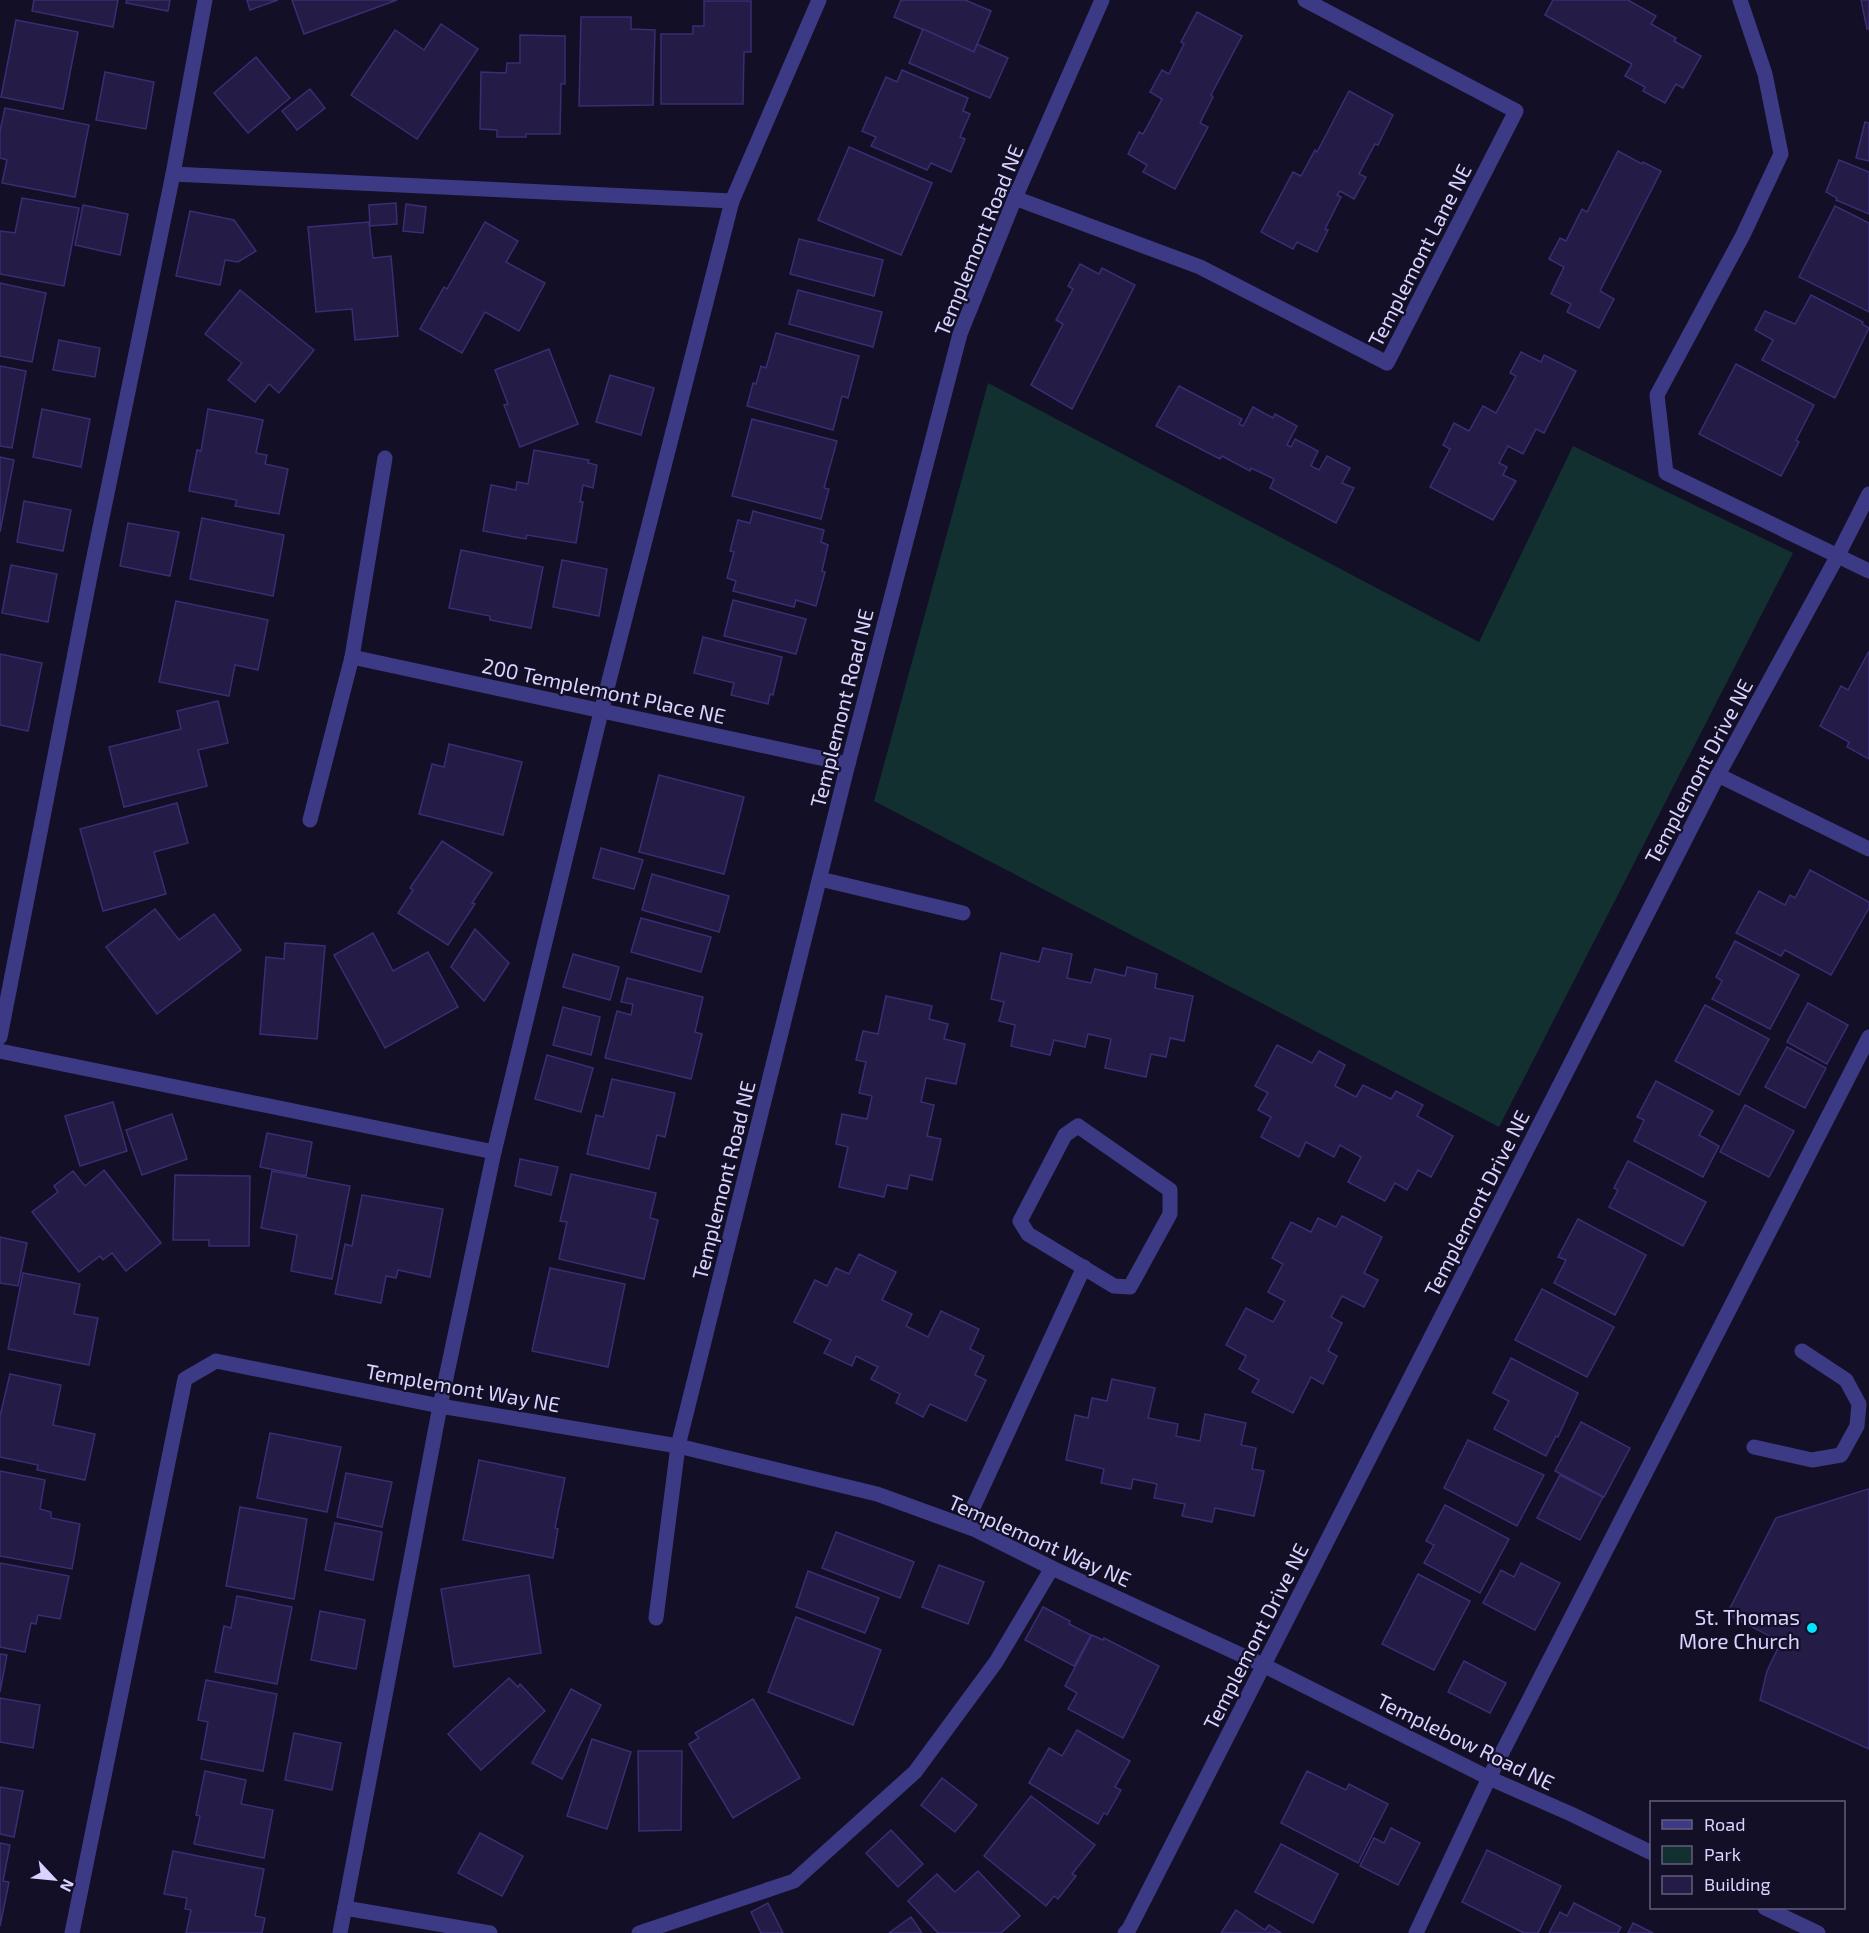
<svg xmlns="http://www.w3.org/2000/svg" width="1869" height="1933" viewBox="0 0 1869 1933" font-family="'Exo 2',sans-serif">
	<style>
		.green { fill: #12302f }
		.building { fill: #241b47; stroke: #3b2d73; stroke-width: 1.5 }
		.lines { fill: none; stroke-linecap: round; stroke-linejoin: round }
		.service { stroke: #3d3a85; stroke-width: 15 }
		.minor { stroke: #3d3a85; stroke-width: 15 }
		.poi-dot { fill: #00e5ff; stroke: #130f26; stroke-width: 2 }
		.labels { text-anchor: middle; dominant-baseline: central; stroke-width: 4.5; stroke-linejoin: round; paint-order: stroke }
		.street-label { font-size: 21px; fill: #d9d4ff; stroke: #130f26 }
		.poi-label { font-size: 21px; fill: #d9d4ff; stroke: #130f26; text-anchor: end }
	</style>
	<rect width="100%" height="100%" fill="#130f26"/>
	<!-- green -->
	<path class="green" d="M988 383 1479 642 1573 446 1793 553 1499 1127 874 801Z"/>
	<!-- building -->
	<g class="building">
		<path d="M34 0H118L113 27 32 11Z"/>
		<path d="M127 0H170L168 11 126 3Z"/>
		<path d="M247 0H278L250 10Z"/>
		<path d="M292 0H397L304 34Z"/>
		<path d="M901 0H965L991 11 974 52 894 17Z"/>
		<path d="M1553 0H1628L1656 16 1651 24 1676 38 1674 41 1701 56 1683 88 1676 84 1665 103 1643 91 1645 87 1625 76 1632 64 1545 15Z"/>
		<path d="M1861 0H1869V29H1867Z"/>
		<path d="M704 1H751V52H744L743 104H661V34H693V26H704Z"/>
		<path d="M1197 12 1242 36 1211 95 1213 97 1200 123 1208 127 1175 189 1143 172 1147 165 1128 154 1139 132 1143 134 1162 99 1150 92 1162 70 1169 74 1184 44 1181 42Z"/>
		<path d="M581 17H631V29L655 30 653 105 579 106Z"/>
		<path d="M16 20 78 32 63 109 1 97Z"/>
		<path d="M441 24 478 49 417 139 351 95 395 30 424 50Z"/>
		<path d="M923 29 974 52 977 44 1008 58 990 98 909 63Z"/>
		<path d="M520 35 565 36V84H561L560 134H526V137H497V130L480 129 481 72 506 73 507 63H520Z"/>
		<path d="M256 57 290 98 248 133 214 93Z"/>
		<path d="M902 70 968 98 963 111 970 114 960 137 965 139 951 172 931 163 927 170 871 146 876 137 862 131 886 77 897 82Z"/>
		<path d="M105 72 154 82 146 129 96 120Z"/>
		<path d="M310 89 325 108 297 130 282 111Z"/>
		<path d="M1349 91 1393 115 1378 145 1375 144 1359 174 1366 177 1354 199 1340 191 1337 195 1341 197 1325 229 1328 230 1317 252 1297 242 1293 249 1261 232 1293 172 1301 176 1315 150 1317 152Z"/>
		<path d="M5 108 89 125 75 197 2 183 7 160 0 158V131Z"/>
		<path d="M1865 122 1869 123V161L1856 158Z"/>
		<path d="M849 147 932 183 901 255 818 220Z"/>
		<path d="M1618 151 1642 164 1643 162 1661 171 1600 291 1614 299 1599 328 1567 312 1571 304 1551 294 1564 267 1549 259 1560 238 1566 241 1582 209 1587 212Z"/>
		<path d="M1839 160 1869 172V214L1836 200 1837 198 1826 192Z"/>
		<path d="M22 198 79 208 64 286 0 274V231L15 233Z"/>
		<path d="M396 203 397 224 370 226 369 205Z"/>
		<path d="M406 204 426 207 423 233 403 231Z"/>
		<path d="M83 205 128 214 120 255 75 245Z"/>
		<path d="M1835 206 1869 223V312L1799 277Z"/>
		<path d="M190 211 234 220 256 251 238 262 225 260 220 285 176 276Z"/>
		<path d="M369 222 373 258 391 256 398 336 355 340 352 309 316 312 308 227Z"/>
		<path d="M485 222 518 241 506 262 545 283 519 331 485 312 462 353 420 329 444 287 447 289Z"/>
		<path d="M799 239 883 260 874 296 790 274Z"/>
		<path d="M1080 264 1099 274 1102 268 1135 285 1072 409 1031 385 1063 324 1056 320 1073 289 1068 286Z"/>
		<path d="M0 283 46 293 32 362 0 356Z"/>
		<path d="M240 290 314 350 279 393 269 384 255 402 228 380 242 363 205 334Z"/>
		<path d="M798 290 882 312 873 347 789 324Z"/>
		<path d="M1811 295 1863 322 1862 324 1869 328 1835 398 1762 360 1773 340 1755 330 1765 311 1795 324Z"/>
		<path d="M776 333 859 356 848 398 842 396 833 430 747 406 753 383 756 384 761 366 766 368Z"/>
		<path d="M59 340 100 348 95 377 53 370Z"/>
		<path d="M549 349 578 424 520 447 504 405 508 404 495 370Z"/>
		<path d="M1521 352 1541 362 1544 355 1576 371 1544 433 1536 429 1523 454 1508 446 1499 463 1507 467 1503 475 1516 481 1493 520 1430 487 1450 449 1443 445 1454 423 1469 431 1483 406 1496 413 1516 376 1510 373Z"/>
		<path d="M1736 364 1814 405 1796 440 1799 442 1781 476 1699 434Z"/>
		<path d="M0 366 26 371 12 448 0 446Z"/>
		<path d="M610 375 654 388 641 435 596 422Z"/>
		<path d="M1179 386 1242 419 1239 424 1243 426 1253 407 1273 418 1275 414 1297 426 1287 445 1291 447 1295 439 1318 451 1311 466 1319 470 1327 456 1350 468 1342 483 1354 488 1336 523 1270 488 1274 479 1251 468 1250 471 1222 456 1220 459 1156 426Z"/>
		<path d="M42 409 90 419 81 467 33 457Z"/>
		<path d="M208 409 263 420 256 453 267 455 265 464 288 469 279 514 235 506 237 500 189 491 197 450 201 451Z"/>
		<path d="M752 419 837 441 824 488 829 489 821 519 732 496Z"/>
		<path d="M534 450 589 460 588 463 597 465 593 488 583 485 580 502H583L576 543 527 535 526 539 483 531 491 485 516 490 517 482 528 484Z"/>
		<path d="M0 457 14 460 0 532Z"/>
		<path d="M24 501 71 510 63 551 17 542Z"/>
		<path d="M753 511 824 530 821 542 828 545 822 571 825 572 816 606 796 600 794 607 733 591 736 581 727 578 734 552 730 551 738 520 750 523Z"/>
		<path d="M202 518 284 535 273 596 190 579Z"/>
		<path d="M128 523 179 532 170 576 120 566Z"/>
		<path d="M461 550 543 567 531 628 490 620V616L449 608Z"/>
		<path d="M562 560 607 569 599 616 553 607Z"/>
		<path d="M11 565 57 574 48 622 2 613Z"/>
		<path d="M733 600 806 619 796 654 724 636Z"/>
		<path d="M176 601 268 620 258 670 235 665 229 696 159 682Z"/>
		<path d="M703 637 782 657 773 695 770 694 768 704 731 695 734 683 694 673Z"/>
		<path d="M1869 651V759L1847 747 1849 742 1820 726 1841 686 1848 690Z"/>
		<path d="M0 654 42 663 28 731 0 725Z"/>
		<path d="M218 701 228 743 198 750 207 786 124 807 109 747 181 729 177 711Z"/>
		<path d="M449 744 522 762 503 835 419 814 432 764 444 767Z"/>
		<path d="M659 775 744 797 724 874 639 852Z"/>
		<path d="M177 803 188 843 154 852 166 894 103 911 80 829Z"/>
		<path d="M442 841 492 873 472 903 475 904 448 945 398 913 413 890 410 888Z"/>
		<path d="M601 848 643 860 634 889 593 878Z"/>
		<path d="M1810 870 1869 902V908L1831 975 1785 950 1781 956 1736 933 1759 891 1785 905 1790 895 1795 898Z"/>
		<path d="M652 874 729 896 719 932 642 910Z"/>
		<path d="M155 909 179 940 214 914 241 950 157 1014 106 947Z"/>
		<path d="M641 918 711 937 701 972 631 952Z"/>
		<path d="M475 929 509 963 484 1001 451 967Z"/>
		<path d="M373 933 393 971 428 952 458 1007 385 1048 334 955Z"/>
		<path d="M1735 941 1799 975 1770 1029 1712 999 1722 981 1716 977Z"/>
		<path d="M285 943 325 946 317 1039 260 1034 266 957 284 959Z"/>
		<path d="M1043 948 1072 954 1067 978 1091 983 1095 969 1125 976 1127 967 1157 974 1155 988 1193 996 1184 1041 1170 1038 1166 1057 1151 1054 1146 1077 1105 1068 1111 1039 1088 1034 1085 1047 1054 1040 1050 1055 1011 1046 1015 1025 999 1021 1004 1002 991 999 1001 953 1039 962Z"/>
		<path d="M573 954 619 967 610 1000 563 987Z"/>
		<path d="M627 978 703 997 695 1032 702 1034 691 1079 605 1058 617 1011 631 1015 633 1004 621 1002Z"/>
		<path d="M886 996 932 1006 929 1019 948 1024 944 1039 965 1044 956 1084 926 1078 921 1102 934 1105 927 1136 941 1139 932 1180 910 1175 907 1189 887 1185 884 1197 839 1187 848 1147 836 1144 842 1114 867 1119 872 1096 859 1093 866 1062 856 1060 863 1031 878 1034Z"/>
		<path d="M1808 1003 1848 1025 1827 1064 1787 1042Z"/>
		<path d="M1705 1005 1769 1039 1739 1095 1675 1061Z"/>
		<path d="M563 1007 600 1017 591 1055 553 1045Z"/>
		<path d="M1277 1045 1312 1063 1319 1051 1345 1065 1335 1086 1356 1097 1363 1085 1391 1099 1396 1091 1423 1105 1417 1116 1453 1136 1431 1177 1418 1170 1407 1190 1395 1183 1385 1201 1348 1182 1361 1157 1340 1145 1334 1157 1306 1142 1299 1157 1261 1137 1271 1117 1258 1110 1268 1093 1255 1086Z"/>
		<path d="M1787 1047 1826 1068 1805 1108 1765 1087Z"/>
		<path d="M547 1055 593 1068 581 1112 535 1099Z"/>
		<path d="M612 1079 675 1093 665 1137 657 1135 649 1169 587 1154 596 1115 603 1117Z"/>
		<path d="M1656 1081 1713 1111 1699 1135 1719 1146 1703 1177 1634 1141 1644 1120 1637 1117Z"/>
		<path d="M113 1102 127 1151 80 1166 65 1116Z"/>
		<path d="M1745 1105 1794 1131 1769 1177 1720 1152Z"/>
		<path d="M172 1114 187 1159 142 1175 126 1130Z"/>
		<path d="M267 1133 312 1142 306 1176 260 1167Z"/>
		<path d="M520 1159 558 1167 551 1195 515 1186Z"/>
		<path d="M1628 1161 1706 1202 1683 1246 1609 1207 1618 1190 1614 1188Z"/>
		<path d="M104 1170 161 1243 126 1271 112 1253 103 1260 100 1256 79 1272 32 1212 58 1192 54 1186 73 1171 85 1186Z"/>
		<path d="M272 1171 350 1186 332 1279 291 1271 297 1235 261 1228Z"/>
		<path d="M571 1174 656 1193 650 1218 658 1220 644 1279 559 1259 567 1222 560 1221Z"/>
		<path d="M175 1175 250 1176 249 1246H209V1240H173Z"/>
		<path d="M362 1195 443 1209 430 1277 398 1270 396 1278 386 1276 381 1303 335 1294 345 1244 352 1246Z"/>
		<path d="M1342 1216 1382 1237 1364 1273 1378 1280 1364 1307 1342 1296 1331 1317 1342 1323 1328 1351 1337 1356 1323 1384 1311 1377 1293 1413 1252 1392 1259 1380 1239 1369 1246 1356 1226 1345 1246 1308 1273 1322 1285 1301 1268 1292 1283 1264 1272 1258 1291 1222 1311 1232 1318 1218 1336 1227Z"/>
		<path d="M1578 1219 1646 1255 1615 1315 1554 1283 1566 1260 1558 1257Z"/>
		<path d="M0 1237 27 1243 18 1286 0 1283Z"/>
		<path d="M859 1254 896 1272 882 1300 912 1314 906 1326 928 1337 941 1311 979 1329 970 1349 984 1356 975 1375 986 1380 966 1421 930 1404 923 1417 896 1403 900 1394 871 1379 878 1367 856 1356 852 1366 824 1353 831 1340 794 1322 815 1280 827 1286 836 1268 849 1274Z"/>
		<path d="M550 1268 625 1284 608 1367 532 1351Z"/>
		<path d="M23 1273 80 1284 74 1314 98 1318 89 1365 8 1349Z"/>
		<path d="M1542 1289 1614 1327 1587 1377 1515 1340Z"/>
		<path d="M1511 1358 1578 1393 1558 1437 1556 1436 1546 1456 1494 1429 1509 1401 1493 1393Z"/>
		<path d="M10 1374 61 1385 53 1425 95 1434 85 1480 37 1470 38 1465 0 1457V1416Z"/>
		<path d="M1112 1379 1155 1388 1148 1418 1178 1424 1176 1436 1200 1441 1205 1414 1246 1423 1241 1445 1256 1448 1252 1469 1264 1471 1254 1516 1215 1508 1212 1522 1182 1516 1185 1504 1154 1498 1157 1484 1133 1479 1131 1489 1101 1483 1104 1469 1066 1460 1075 1415 1088 1418 1092 1398 1107 1401Z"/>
		<path d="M1581 1422 1630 1448 1604 1497 1555 1471Z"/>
		<path d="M270 1433 341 1447 327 1512 257 1498Z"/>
		<path d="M1468 1440 1544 1475 1517 1526 1444 1488Z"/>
		<path d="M479 1460 565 1478 555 1528 558 1529 553 1558 463 1540Z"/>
		<path d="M0 1471 45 1480 40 1509 51 1512V1518L80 1524 72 1569 0 1556Z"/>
		<path d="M346 1473 392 1482 382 1527 337 1517Z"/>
		<path d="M1560 1475 1603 1497 1580 1540 1537 1518Z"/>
		<path d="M1868 1489 1869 1490V1749L1760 1700 1767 1671 1781 1642 1727 1614 1776 1518Z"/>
		<path d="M1445 1505 1509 1539 1480 1593 1424 1563 1434 1545 1426 1541Z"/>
		<path d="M240 1507 307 1519 294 1599 226 1586Z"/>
		<path d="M335 1523 382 1532 373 1580 325 1570Z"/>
		<path d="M836 1532 914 1562 900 1598 822 1568Z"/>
		<path d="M0 1563 69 1576 60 1619 38 1615 36 1624 31 1623 25 1652 0 1647Z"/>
		<path d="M1521 1563 1560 1583 1535 1630 1483 1603 1501 1570 1514 1577Z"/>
		<path d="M939 1565 984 1582 968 1624 922 1607Z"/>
		<path d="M808 1571 879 1598 865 1633 796 1607Z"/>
		<path d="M1418 1574 1470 1601 1434 1670 1382 1644Z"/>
		<path d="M529 1575 541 1653 454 1667 441 1589Z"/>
		<path d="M237 1596 292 1607 277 1684 215 1672 224 1626 231 1628Z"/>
		<path d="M1043 1607 1070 1621 1069 1624 1091 1635 1074 1666 1025 1640Z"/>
		<path d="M320 1611 365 1620 356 1669 311 1660Z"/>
		<path d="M796 1617 881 1650 853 1725 768 1692Z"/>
		<path d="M1092 1635 1103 1640 1104 1638 1159 1666 1123 1738 1068 1709 1077 1693 1065 1686Z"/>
		<path d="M0 1654 7 1655 0 1692Z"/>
		<path d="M1464 1661 1506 1683 1490 1713 1448 1692Z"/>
		<path d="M509 1678 518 1687 520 1684 545 1711 481 1770 448 1734Z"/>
		<path d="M206 1680 277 1694 263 1771 201 1759 208 1722 198 1720Z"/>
		<path d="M571 1689 601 1705 562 1779 532 1763Z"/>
		<path d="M0 1698 40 1705 33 1748 0 1742Z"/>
		<path d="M753 1699 800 1778 733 1818 689 1744 699 1738 695 1733Z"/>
		<path d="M1077 1730 1130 1761 1115 1787 1121 1790 1107 1815 1104 1813 1098 1824 1029 1783 1049 1748 1062 1756Z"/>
		<path d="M294 1733 341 1743 332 1790 285 1780Z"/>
		<path d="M592 1739 631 1752 607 1829 567 1816Z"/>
		<path d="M638 1751H682L681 1830 639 1831Z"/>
		<path d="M205 1771 246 1780 241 1804 273 1810 264 1858 194 1844 200 1816 196 1815Z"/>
		<path d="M1307 1771 1346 1790 1349 1784 1388 1804 1358 1863 1281 1823Z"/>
		<path d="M942 1778 977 1805 955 1832 921 1805Z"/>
		<path d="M0 1787 23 1791 14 1837 0 1834Z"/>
		<path d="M1031 1796 1095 1845 1072 1874 1076 1876 1058 1899 1054 1896 1046 1906 984 1856Z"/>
		<path d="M1391 1828 1420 1843 1398 1885 1360 1866 1374 1838 1384 1843Z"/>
		<path d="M891 1830 923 1864 898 1887 866 1853Z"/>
		<path d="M480 1833 523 1856 502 1896 458 1873Z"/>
		<path d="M0 1843 10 1845 3 1881 9 1882 0 1926Z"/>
		<path d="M1281 1844 1338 1874 1313 1923 1255 1892Z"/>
		<path d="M1487 1850 1561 1886 1538 1933H1524L1462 1902Z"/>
		<path d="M173 1851 264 1869 255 1916 265 1918 262 1933H186L191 1910 185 1909 187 1898 164 1894Z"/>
		<path d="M978 1871 1020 1916 1001 1933H938L908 1901 937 1874 955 1892Z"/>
		<path d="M768 1903 783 1933H761L751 1912Z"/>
		<path d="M1574 1903 1621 1927 1618 1933H1549L1560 1912 1567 1916Z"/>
		<path d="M1236 1910 1265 1930 1269 1925 1281 1933H1221Z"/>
		<path d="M911 1917 922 1933H889Z"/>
		<path d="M1633 1923 1653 1933H1628Z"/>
	</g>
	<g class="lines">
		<!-- service -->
		<g class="service">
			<path d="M1740 0 1765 74 1781 154 1743 235 1657 395 1666 473 1869 571"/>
			<path d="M173 174 732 201"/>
			<path d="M1015 198 1200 267 1387 363 1516 111 1305 0"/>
			<path d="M820 879 963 913"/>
			<path d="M0 1037 91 571 173 174 205 0"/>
			<path d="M0 1051 494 1152"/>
			<path d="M1078 1126 1170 1190V1214L1130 1287 1114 1286 1028 1234 1020 1221 1065 1135Z"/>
			<path d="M1754 1447 1812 1460 1841 1455 1857 1426 1859 1404 1846 1380 1802 1351"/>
			<path d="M965 1525 1084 1267"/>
			<path d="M345 1908 490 1933"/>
			<path d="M340 1933 440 1406 494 1152 601 712 732 201 819 0"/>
			<path d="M639 1933 794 1881 915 1772 996 1662 1052 1568"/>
			<path d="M1416 1933 1489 1778 1869 1037"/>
		</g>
		<!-- minor -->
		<g class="minor">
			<path d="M352 657 848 764"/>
			<path d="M1718 775 1869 849"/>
			<path d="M310 820 352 657 385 458"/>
			<path d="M656 1618 678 1446 848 764 960 334 1015 198 1102 0"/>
			<path d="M1765 1908 1818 1933"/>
			<path d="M72 1933 185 1379 216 1361 440 1406 678 1446 877 1494 976 1530 1052 1568 1263 1665 1489 1778 1571 1814 1652 1853"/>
			<path d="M1125 1933 1129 1929 1718 775 1837 557 1869 494"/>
		</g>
	</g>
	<!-- markers -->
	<circle class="poi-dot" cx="1812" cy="1628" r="6"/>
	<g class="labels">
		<!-- street labels -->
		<g class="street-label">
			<text transform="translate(978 240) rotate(-68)">Templemont Road NE</text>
			<text transform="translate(1419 255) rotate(-63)">Templemont Lane NE</text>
			<text transform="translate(604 690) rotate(12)">200 Templemont Place NE</text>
			<text transform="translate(841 708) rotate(-76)">Templemont Road NE</text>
			<text transform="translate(1698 771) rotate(-62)">Templemont Drive NE</text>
			<text transform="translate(723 1180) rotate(-76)">Templemont Road NE</text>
			<text transform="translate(1476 1203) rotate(-63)">Templemont Drive NE</text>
			<text transform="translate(463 1387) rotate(10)">Templemont Way NE</text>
			<text transform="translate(1040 1540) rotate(24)">Templemont Way NE</text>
			<text transform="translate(1255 1636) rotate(-63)">Templemont Drive NE</text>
			<text transform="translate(1466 1741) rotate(26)">Templebow Road NE</text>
		</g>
		<!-- poi labels -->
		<g class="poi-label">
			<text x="1800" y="1616">St. Thomas<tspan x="1800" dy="24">More Church</tspan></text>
		</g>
	</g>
	<!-- legend -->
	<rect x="1650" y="1801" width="195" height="108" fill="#130f26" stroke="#625e7d" stroke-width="1.5"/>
	<rect x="1662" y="1820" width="30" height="9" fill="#3d3a85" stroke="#625e7d" stroke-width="1.5"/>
	<text x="1704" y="1831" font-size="18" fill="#d9d4ff">Road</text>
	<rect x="1662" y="1846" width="30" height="18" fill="#12302f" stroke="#625e7d" stroke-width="1.5"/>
	<text x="1704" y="1861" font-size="18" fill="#d9d4ff">Park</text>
	<rect x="1662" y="1876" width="30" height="18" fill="#241b47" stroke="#625e7d" stroke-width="1.5"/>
	<text x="1704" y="1891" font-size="18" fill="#d9d4ff">Building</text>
	<!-- north arrow -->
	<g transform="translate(54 1879) rotate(116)" stroke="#130f26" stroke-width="4.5" paint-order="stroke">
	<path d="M0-4.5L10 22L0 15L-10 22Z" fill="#d9d4ff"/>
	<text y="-9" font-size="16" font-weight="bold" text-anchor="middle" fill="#d9d4ff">N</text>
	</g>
</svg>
